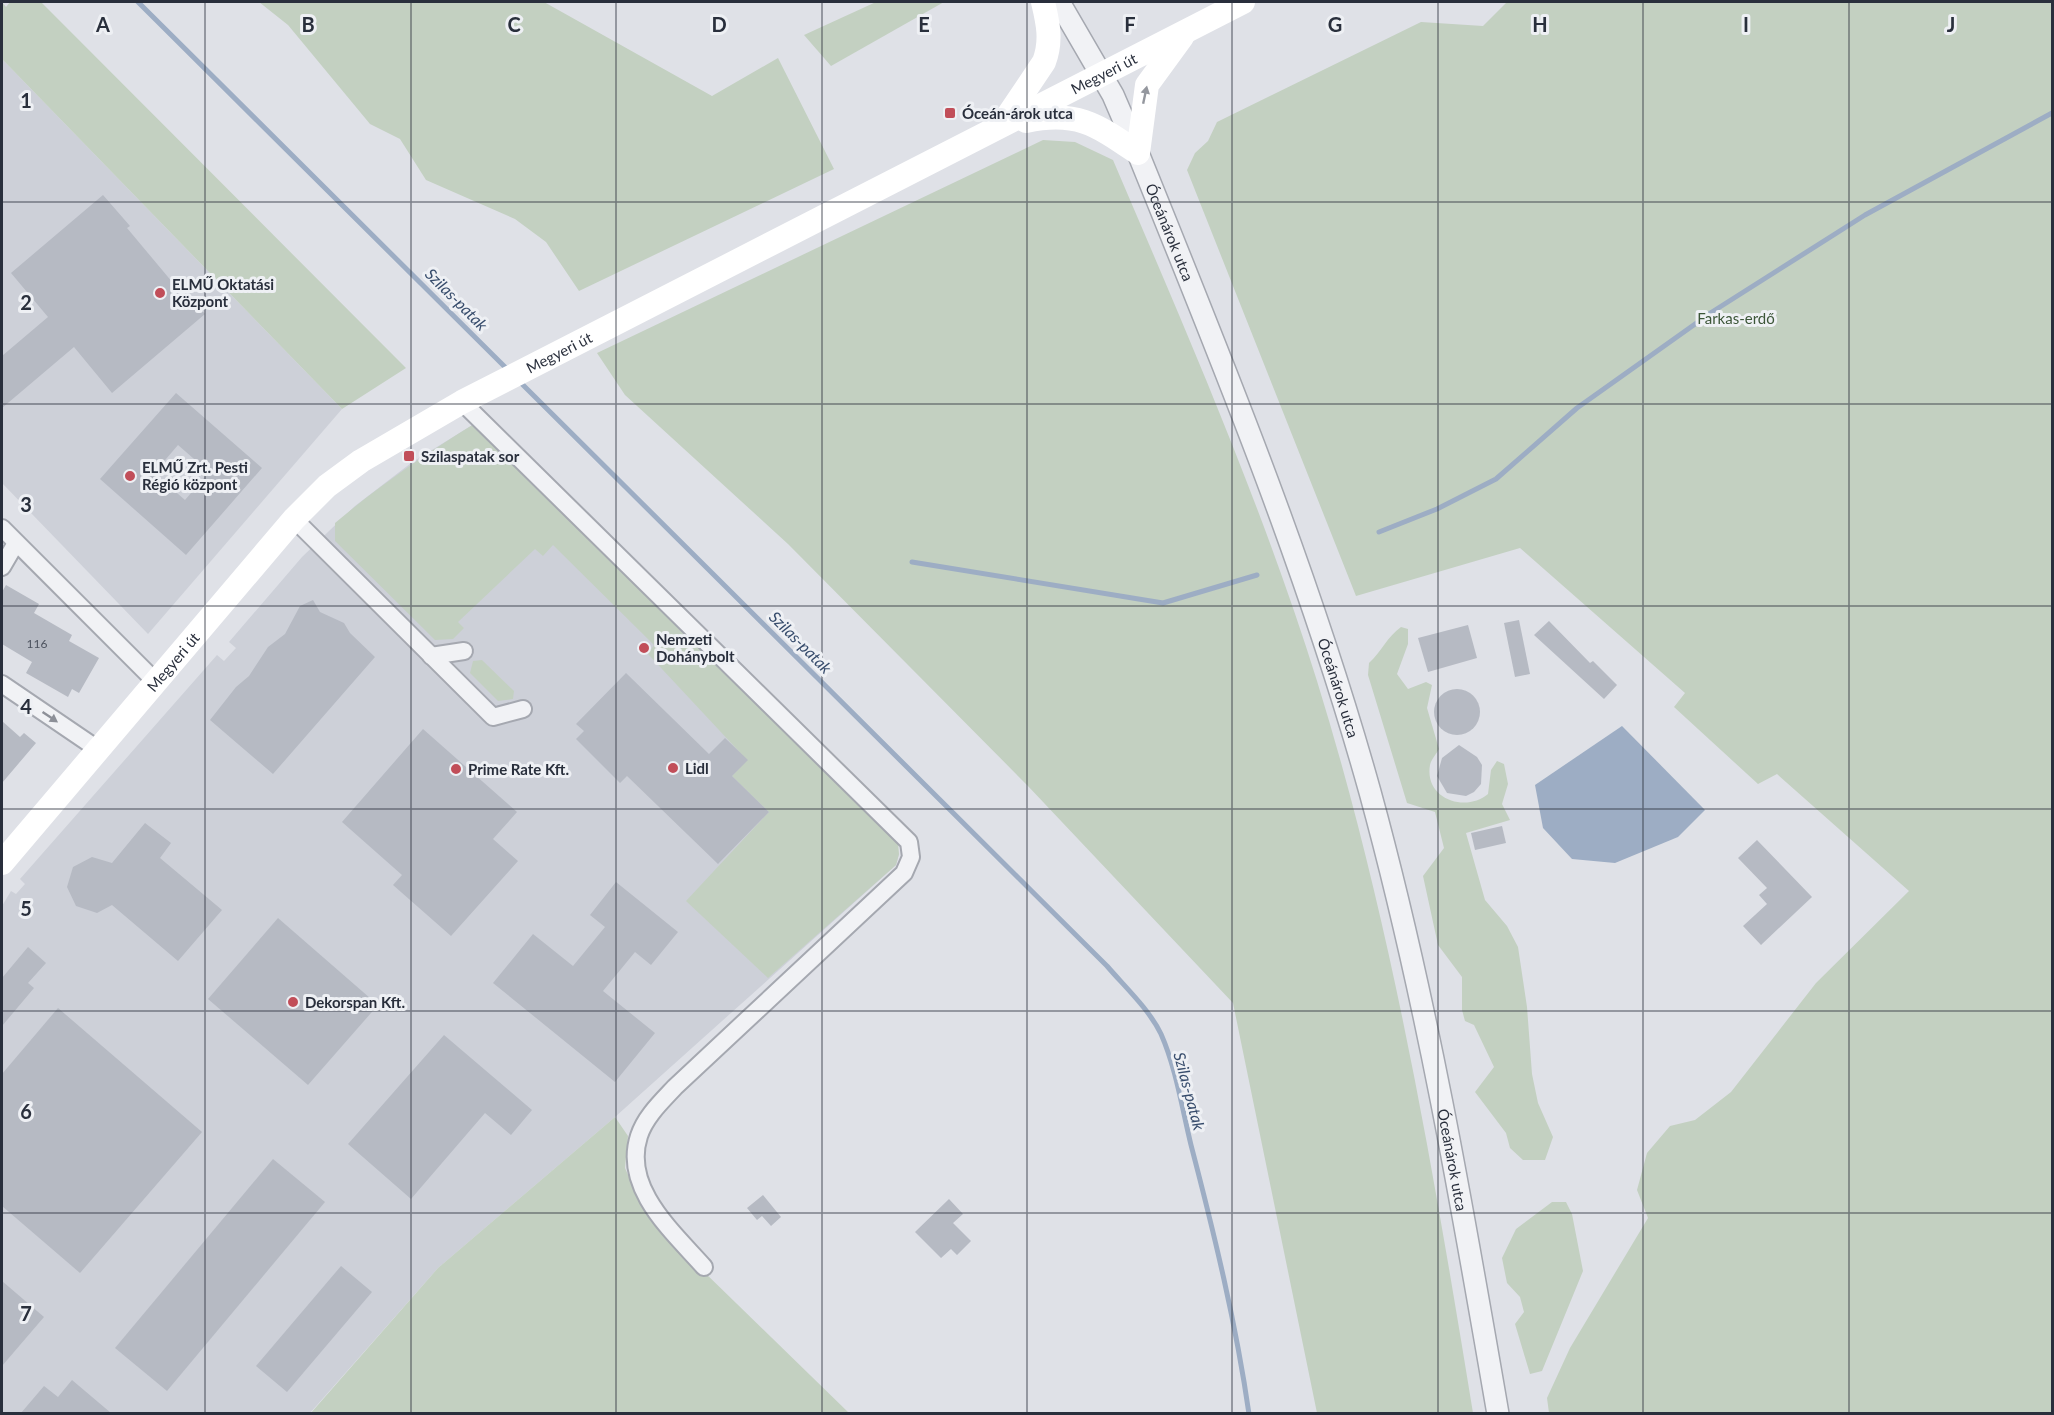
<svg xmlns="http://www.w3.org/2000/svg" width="2054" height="1415" viewBox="0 0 2054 1415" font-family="Lato,sans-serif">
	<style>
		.built { fill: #cdd0d8 }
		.green { fill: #c3d0c1 }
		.water { fill: #9dadc4 }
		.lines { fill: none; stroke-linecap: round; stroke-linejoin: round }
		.stream { stroke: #9dadc4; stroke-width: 5 }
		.building { fill: #b6bac3; fill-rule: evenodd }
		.minor-casing { stroke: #a5a8b0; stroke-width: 20 }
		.tertiary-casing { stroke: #a5a8b0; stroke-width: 24 }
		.minor { stroke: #f1f2f5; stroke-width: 16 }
		.tertiary { stroke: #f1f2f5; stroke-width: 21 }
		.secondary { stroke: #fff; stroke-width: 24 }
		.oneway { fill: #94979e }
		.oneway2 { fill: #8d9098 }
		.grid { fill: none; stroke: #292f3c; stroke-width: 1.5; stroke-opacity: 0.55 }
		.poi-dot { fill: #c14e59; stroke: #eef0f4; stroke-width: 2 }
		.labels { text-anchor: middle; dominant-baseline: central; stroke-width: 6; stroke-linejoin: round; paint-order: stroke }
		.number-label { font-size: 12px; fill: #4c525e }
		.street-label { font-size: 15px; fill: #292f3c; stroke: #eef0f4 }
		.poi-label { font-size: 15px; font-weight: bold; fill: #292f3c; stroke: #eef0f4; text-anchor: start }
		.park-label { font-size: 15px; fill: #3c5638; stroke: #eef0f4 }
		.water-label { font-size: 16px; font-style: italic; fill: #374c6c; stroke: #eef0f4 }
		.grid-label { font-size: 20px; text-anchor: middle; font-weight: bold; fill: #292f3c; stroke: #eef0f4; stroke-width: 6; stroke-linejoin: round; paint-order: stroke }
	</style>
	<rect width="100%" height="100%" fill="#dfe1e7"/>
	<!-- built -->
	<g class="built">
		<path d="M2 59 342 409 148 634 2 483Z"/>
		<path d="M474 424 899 854 896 865 615 1117 438 1268 310 1413H2V906L11 891 16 894 25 884 20 879 217 655 224 661 236 648 229 642 302 557 355 506 411 463Z"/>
	</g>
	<!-- green -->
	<g class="green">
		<path d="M2 2 6 7 10 2H41L406 368 342 409 2 59Z"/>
		<path d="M259 2H544L712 96 778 58 834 169 579 291 546 242 515 219 426 180 400 139 370 124 288 25Z"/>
		<path d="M876 2H944L831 66 804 35Z"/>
		<path d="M1507 2H2052V1413H1549L1547 1398 1570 1348 1648 1218 1637 1190 1647 1153 1670 1126 1695 1120 1731 1092 1816 983 1909 891 1777 774 1758 784 1674 707 1685 693 1520 548 1356 596 1187 170 1195 153 1208 141 1217 122 1421 22 1483 26Z"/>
		<path d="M1043 140 1075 142 1113 160C1186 331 1261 502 1317 681 1391 919 1433 1168 1473 1413H1317L1233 1003 1027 785 788 544 625 395 597 353Z"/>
		<path d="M474 424 898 843 899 854 896 865 768 978 686 901 769 812 732 776 747 760 648 654 654 645 553 545 543 556 535 549 458 622 464 628 453 639 435 640 335 541V523C379 486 425 454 474 424Z"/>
		<path d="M1401 627 1408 629V644L1397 674 1408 689 1426 682 1432 685 1427 708 1439 749C1437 753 1431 760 1430 765 1424 799 1466 813 1488 794L1491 770 1497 761 1504 764 1508 784 1502 804 1510 820 1466 833 1485 900 1507 926 1518 947 1527 1007 1532 1074 1538 1103 1553 1137 1545 1160H1523L1510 1148 1506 1133 1475 1092 1494 1067 1474 1025 1465 1021 1462 1010V977L1438 945 1423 876 1444 848 1435 812 1407 803 1368 675 1369 663C1382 651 1387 637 1401 627Z"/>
		<path d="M482 660 514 691 513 699 498 701 470 673 473 661Z"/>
		<path d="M615 1117 628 1136 625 1168 641 1204 662 1231 849 1413 310 1414 438 1268Z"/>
		<path d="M1552 1202H1566L1572 1214 1583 1271 1542 1371 1530 1374 1515 1324 1524 1312 1520 1297 1507 1283 1502 1258 1516 1229Z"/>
	</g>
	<!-- water -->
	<path class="water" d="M1622 726 1705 810 1678 837 1615 863 1572 859 1543 828 1535 785Z"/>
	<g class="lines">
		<!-- stream -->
		<g class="stream">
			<path d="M138 2 508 370"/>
			<path d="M519 381 1107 966C1125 987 1149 1009 1161 1034 1176 1068 1182 1108 1191 1145 1214 1233 1236 1323 1249 1414"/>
			<path d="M1379 532 1437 509 1496 479 1577 408 1712 312 1865 215 2052 113"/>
			<path d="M912 562 1163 603 1257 575"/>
		</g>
	</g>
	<!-- building -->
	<g class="building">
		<path d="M103 195 130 226 127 228 173 283 177 281 205 314 112 393 74 347 2 408V356L48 317 11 273Z"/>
		<path d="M176 393 262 468 186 555 100 479ZM178 445 209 472 185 500 154 473Z"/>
		<path d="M6 585 39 604 34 613 72 635 69 641 99 658 79 693 72 689 68 697 26 673 32 662 2 644V592Z"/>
		<path d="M313 600 320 612 344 623 350 633 375 657 273 774 210 720 236 687 249 676 268 647 285 634 300 606Z"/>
		<path d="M1519 620 1530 674 1515 677 1504 623Z"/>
		<path d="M1549 621 1590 663 1593 661 1617 685 1604 699 1534 635Z"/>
		<path d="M1468 625 1477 658 1428 672 1418 638Z"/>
		<path d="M626 673 709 754 725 738 748 760 732 776 769 812 718 864 627 776 620 783 576 739 584 731 576 724Z"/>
		<circle cx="1457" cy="712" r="23"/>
		<path d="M2 721 20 737 24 733 36 743 2 783Z"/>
		<path d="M423 729 517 812 493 839 518 861 451 936 393 885 402 875 342 822Z"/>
		<path d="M1459 745 1477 757 1482 765 1481 784 1474 792 1466 796 1447 793 1437 776 1442 758Z"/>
		<path d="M145 823 171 843 160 858 222 910 178 961 112 905 97 913 76 906 67 887 73 867 92 857 112 863Z"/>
		<path d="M1502 826 1506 843 1475 850 1471 833Z"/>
		<path d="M1757 840 1812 897 1761 945 1743 926 1767 904 1759 895 1767 888 1738 858Z"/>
		<path d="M616 882 678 932 651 965 635 952 603 991 655 1033 615 1082 493 983 533 934 573 966 605 927 590 915Z"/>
		<path d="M278 918 378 1005 308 1085 208 999Z"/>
		<path d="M28 947 46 963 28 983 34 988 2 1026V978Z"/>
		<path d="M58 1008 202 1132 80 1273 2 1206V1074Z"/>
		<path d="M444 1035 532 1110 511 1135 485 1113 411 1199 348 1144Z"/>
		<path d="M273 1159 325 1202 167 1391 115 1348Z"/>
		<path d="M763 1195 781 1217 771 1226 762 1216 757 1220 747 1208Z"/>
		<path d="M949 1199 963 1214 953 1223 971 1241 957 1255 951 1249 941 1258 915 1232Z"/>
		<path d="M341 1266 372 1292 287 1392 256 1366Z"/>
		<path d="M2 1281 44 1317 2 1366Z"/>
		<path d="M72 1380 111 1413H21L44 1386 58 1397Z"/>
	</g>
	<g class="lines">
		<defs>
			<g id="minor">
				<path d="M462 402 909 842 911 857 904 873 675 1087C661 1102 645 1117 639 1136 622 1188 673 1232 704 1267"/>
				<path d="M294 519 493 717 523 709"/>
				<path d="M2 528 157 683"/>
				<path d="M2 567 16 543"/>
				<path d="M431 656 464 651"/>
				<path d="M2 684 99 750"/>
			</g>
			<g id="tertiary">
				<path id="s1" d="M1059 2 1113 95 1138 153C1223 363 1309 573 1370 792 1426 996 1462 1205 1498 1414"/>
			</g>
		</defs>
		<!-- minor casing -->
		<use href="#minor" class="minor-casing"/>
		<!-- tertiary casing -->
		<use href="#tertiary" class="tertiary-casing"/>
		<!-- minor -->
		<use href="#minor" class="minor"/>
		<!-- tertiary -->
		<use href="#tertiary" class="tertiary"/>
		<!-- secondary -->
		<g class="secondary">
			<path d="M1026 121C1077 110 1097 125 1138 153L1147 85 1182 37"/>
			<path d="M1003 123 1044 62C1052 41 1048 23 1043 2"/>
			<path id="s2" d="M2 863 294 519 327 486 361 461 462 402 1243 2"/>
		</g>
	</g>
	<!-- one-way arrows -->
	<defs><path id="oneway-solid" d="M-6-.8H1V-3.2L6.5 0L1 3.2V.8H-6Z" transform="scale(1.5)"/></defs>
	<use class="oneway" href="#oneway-solid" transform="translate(1145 95) rotate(-78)"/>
	<use class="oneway2" href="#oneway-solid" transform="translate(50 717) rotate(34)"/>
	<!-- grid -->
	<path class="grid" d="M205 2V1414M411 2V1414M616 2V1414M822 2V1414M1027 2V1414M1232 2V1414M1438 2V1414M1643 2V1414M1849 2V1414M2 202H2052M2 404H2052M2 606H2052M2 809H2052M2 1011H2052M2 1213H2052"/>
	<!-- markers -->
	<g class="poi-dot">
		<rect x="944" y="107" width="12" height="12" rx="3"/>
		<circle cx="160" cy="293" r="6"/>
		<rect x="403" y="450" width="12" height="12" rx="3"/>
		<circle cx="130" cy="476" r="6"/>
		<circle cx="644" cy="648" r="6"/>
		<circle cx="673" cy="768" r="6"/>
		<circle cx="456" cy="769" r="6"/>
		<circle cx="293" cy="1002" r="6"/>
	</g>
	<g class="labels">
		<!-- number labels -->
		<g class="number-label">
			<text x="37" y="643">116</text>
		</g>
		<!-- street labels -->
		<g class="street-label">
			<text stroke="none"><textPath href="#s2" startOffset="1378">Megyeri út</textPath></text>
			<text stroke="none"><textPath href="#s1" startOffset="256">Óceánárok utca</textPath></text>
			<text stroke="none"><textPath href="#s2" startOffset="766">Megyeri út</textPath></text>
			<text stroke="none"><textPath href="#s2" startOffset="264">Megyeri út</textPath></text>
			<text stroke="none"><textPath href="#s1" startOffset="742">Óceánárok utca</textPath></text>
			<text stroke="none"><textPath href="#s1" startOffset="1228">Óceánárok utca</textPath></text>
		</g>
		<!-- poi labels -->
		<g class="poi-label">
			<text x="962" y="113">Óceán-árok utca</text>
			<text x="172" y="284">ELMŰ Oktatási<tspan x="172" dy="17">Központ</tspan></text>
			<text x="421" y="456">Szilaspatak sor</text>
			<text x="142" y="467">ELMŰ Zrt. Pesti<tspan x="142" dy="17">Régió központ</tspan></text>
			<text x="656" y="639">Nemzeti<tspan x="656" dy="17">Dohánybolt</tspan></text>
			<text x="685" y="768">Lidl</text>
			<text x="468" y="769">Prime Rate Kft.</text>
			<text x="305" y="1002">Dekorspan Kft.</text>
		</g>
		<!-- park labels -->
		<g class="park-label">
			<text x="1736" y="318">Farkas-erdő</text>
		</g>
		<!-- water labels -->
		<g class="water-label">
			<text transform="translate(457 299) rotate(45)">Szilas-patak</text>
			<text transform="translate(801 642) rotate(45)">Szilas-patak</text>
			<text transform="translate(1190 1091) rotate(75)">Szilas-patak</text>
		</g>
	</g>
	<g class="grid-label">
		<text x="103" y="32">A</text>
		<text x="308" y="32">B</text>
		<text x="514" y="32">C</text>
		<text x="719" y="32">D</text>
		<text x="924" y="32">E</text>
		<text x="1130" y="32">F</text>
		<text x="1335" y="32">G</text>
		<text x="1540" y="32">H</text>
		<text x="1746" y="32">I</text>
		<text x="1951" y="32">J</text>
		<text x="26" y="108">1</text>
		<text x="26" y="310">2</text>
		<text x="26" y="512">3</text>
		<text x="26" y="714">4</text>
		<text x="26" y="916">5</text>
		<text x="26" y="1119">6</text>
		<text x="26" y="1321">7</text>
	</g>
	<!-- border -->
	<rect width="2054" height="1415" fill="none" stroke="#292f3c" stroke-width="6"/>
</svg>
